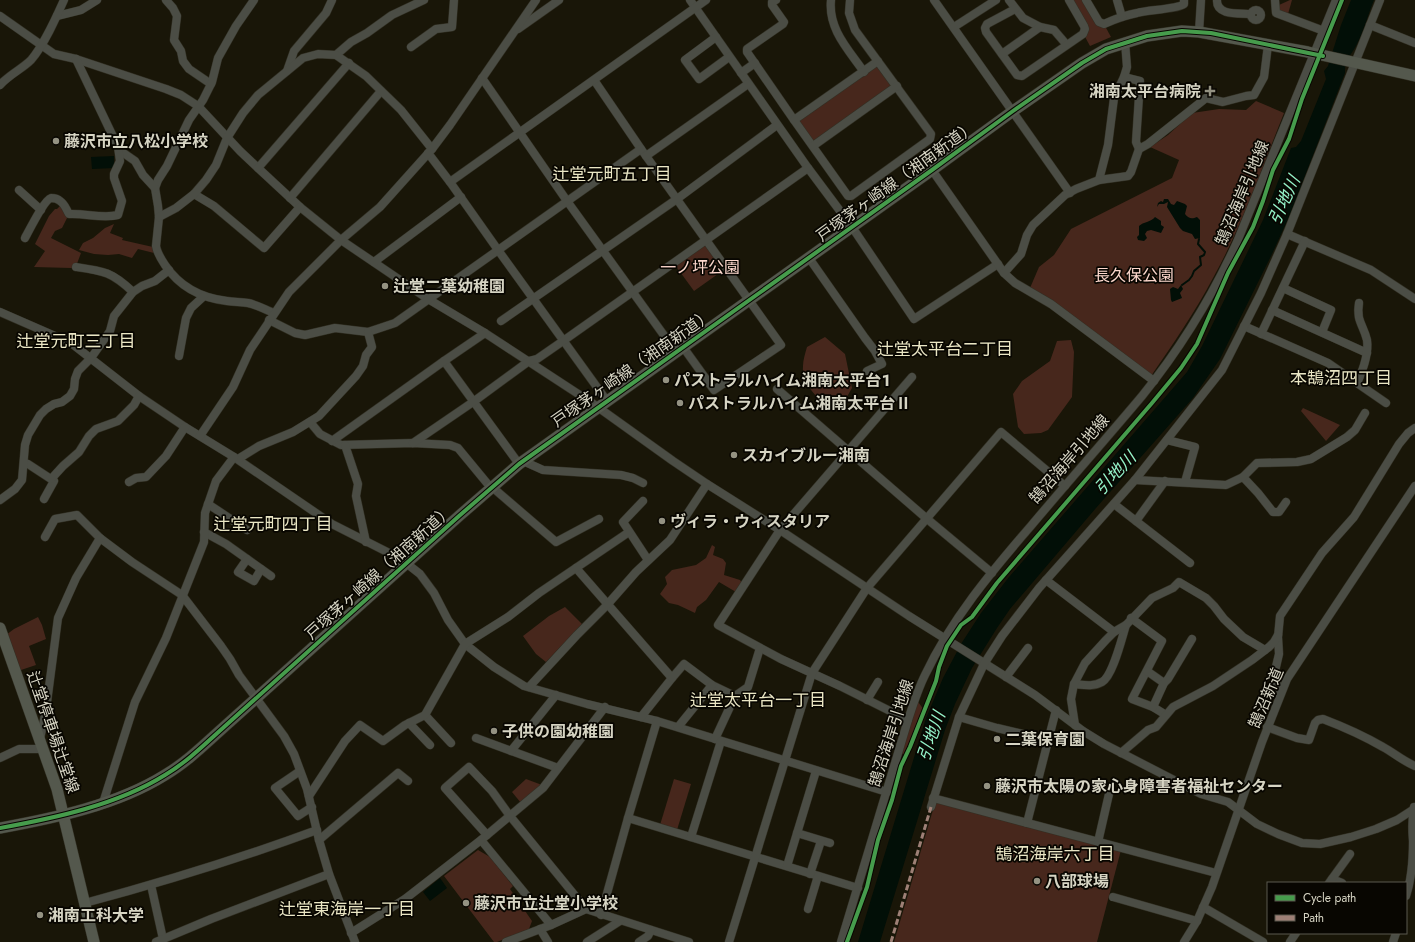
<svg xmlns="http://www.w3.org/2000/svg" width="1415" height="942" viewBox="0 0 1415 942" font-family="Jost,'Noto Sans JP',sans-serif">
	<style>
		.green { fill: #47271c }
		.water { fill: #020f07 }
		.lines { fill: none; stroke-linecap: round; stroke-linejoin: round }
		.stream { stroke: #020f07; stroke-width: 2 }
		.minor-casing { stroke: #323024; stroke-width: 9 }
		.major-casing { stroke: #323024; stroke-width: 12 }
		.minor { stroke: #4b4d45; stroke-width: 8 }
		.major { stroke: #54584d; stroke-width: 11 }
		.quiet { stroke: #9e8076; stroke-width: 3; stroke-dasharray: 6 3; stroke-linecap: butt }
		.cycleway-casing { stroke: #080601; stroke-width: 6 }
		.cycleway { stroke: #469c4c; stroke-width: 4 }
		.poi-dot { fill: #949282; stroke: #080601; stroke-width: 1.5 }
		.labels { text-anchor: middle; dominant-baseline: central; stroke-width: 3.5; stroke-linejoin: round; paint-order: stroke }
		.poi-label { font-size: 16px; font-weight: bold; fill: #d6d4c3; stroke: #080601; text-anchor: start }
		.street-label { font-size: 16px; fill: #d6d4c3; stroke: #080601 }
		.park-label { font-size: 16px; fill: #fcd7cc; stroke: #080601 }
		.neighbourhood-label { font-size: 17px; fill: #eae6c4; stroke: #080601 }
		.water-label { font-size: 17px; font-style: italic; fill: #94f3c9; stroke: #080601 }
	</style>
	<rect width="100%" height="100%" fill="#191608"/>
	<!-- green -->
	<g class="green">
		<path d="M1071 0H1083L1105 26 1111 37 1090 46 1084 35Z"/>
		<path d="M1290 0H1292L1288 14 1280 11 1279 5Z"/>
		<path d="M878 61 897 86 813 146 794 120Z"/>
		<path d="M1256 101 1284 113C1262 168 1242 226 1213 278 1195 312 1173 344 1151 376L1030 288 1039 267 1054 255 1071 229 1172 178 1179 160 1150 147 1168 135 1192 113 1219 109 1246 110Z"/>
		<path d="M61 205 68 216 62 228 55 231 51 238 81 253 75 269 71 268 34 267 45 251 35 244 49 216 55 209H57Z"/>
		<path d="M114 224 110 233 123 238 122 240 153 247 154 253 138 249 132 258 119 254 108 255 94 254 79 250 83 243 93 238 105 228Z"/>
		<path d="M706 243 725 269 694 291 675 265Z"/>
		<path d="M825 337 845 354 852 388 844 402 832 411C820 401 801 384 803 366 803 360 805 354 807 347Z"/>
		<path d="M1071 340 1074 352 1072 397 1048 430 1041 433 1024 434 1018 427 1013 394 1022 381 1050 361 1057 341Z"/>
		<path d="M1303 408 1340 425 1326 441 1301 411Z"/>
		<path d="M712 545 715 547 713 555 723 559 726 563 724 575 740 580 742 583 736 592 719 582 706 600 697 607 695 613 678 605 669 603 660 594 667 584 665 577 672 570 696 565 706 558Z"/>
		<path d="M565 607 582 624 546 662 536 654 523 636 549 616Z"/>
		<path d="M38 617 42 625 46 639 29 646 36 665 18 671 6 635 14 629Z"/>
		<path d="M916 699 924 710 911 745 905 756 899 751Z"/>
		<path d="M526 779 542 785 521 803 512 792Z"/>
		<path d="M674 779 691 784 677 830 660 825Z"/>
		<path d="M937 802 1121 850 1097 942H894L935 803Z"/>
		<path d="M478 850 490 857 513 886 510 889 532 921 529 929 497 942H494L444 876Z"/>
	</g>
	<!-- water -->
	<g class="water">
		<path d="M1351 0H1374C1368 14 1364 31 1357 44 1352 54 1344 61 1345 73L1289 217 1272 254 1220 359 1193 398 1096 508 1010 609 997 628 972 668 955 704 945 730 880 942H858L926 718 943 678 961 644 981 613 1009 577 1187 372 1202 346 1263 220 1291 148 1296 147 1301 141 1326 79 1324 71 1328 66 1341 25Z"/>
		<path d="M114 156V168L92 169 91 157Z"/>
		<path d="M1164 199H1168L1171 204 1174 205 1177 201 1185 204 1187 206 1185 214C1189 219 1192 219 1197 217L1200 220V238L1195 239 1192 234 1183 231 1180 228 1167 207 1168 202 1164 204H1159L1157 207 1158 203 1161 201 1163 202Z"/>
		<path d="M1155 217 1161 221V225L1164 227 1161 233 1151 230 1147 231 1145 234 1147 238 1144 241 1138 240 1137 237 1139 235V226C1143 222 1151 222 1155 217Z"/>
		<path d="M1181 285 1183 289 1180 293 1182 298 1172 302 1171 300 1170 289 1173 287 1178 289Z"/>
		<path d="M440 878 447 888 430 901 423 892Z"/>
	</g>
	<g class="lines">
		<!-- stream -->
		<path class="stream" d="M1182 285 1189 280 1192 276 1194 271 1201 265 1200 257 1204 255 1205 252 1198 244 1199 239"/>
		<defs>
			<g id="minor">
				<path d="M166 0 173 8 177 16 174 40 181 51 183 61 189 69 211 84"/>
				<path d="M254 0 236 26 218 58 212 82 203 100 189 120 167 166 158 180 155 188 158 206 159 217 156 246C157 253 161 259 165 265 179 286 201 298 227 301 234 302 241 302 248 303 257 305 266 310 274 313"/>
				<path d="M690 0 808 168 852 227 914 319 998 264"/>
				<path d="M776 0 772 2V5L784 22 783 24 747 49V52L794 120"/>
				<path d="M831 0C828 29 848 49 864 72"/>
				<path d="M850 0 849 13 855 30 931 134 930 139 851 196H848L794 120 878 61"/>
				<path d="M934 0 1070 193"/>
				<path d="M1009 0 1023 18 1040 27 1054 30 1066 44"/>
				<path d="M1086 0 1099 22 1104 24C1115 19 1126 15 1137 13 1148 10 1178 9 1184 4V0"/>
				<path d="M1117 0 1122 17"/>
				<path d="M1217 0C1216 16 1239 13 1251 14"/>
				<path d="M1275 0 1276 13 1324 31"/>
				<path d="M1015 9 987 24 985 28 986 32 1017 75 1022 76 1083 34 1085 29 1084 26 1069 0"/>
				<circle cx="1256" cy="15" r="5"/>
				<path d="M0 16 54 54 76 59 166 89 181 95 198 106 240 151 258 168 300 207 341 240 428 299 485 333 592 403 673 461 707 484 780 530 909 616 1035 695 1083 731 1104 744 1201 794 1228 802 1257 824 1278 834 1302 843 1320 844 1351 837 1376 829 1397 820 1414 809"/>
				<path d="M57 16 81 10 97 0"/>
				<path d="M1370 25 1415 43"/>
				<path d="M954 27 996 0"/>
				<path d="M518 29 559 0"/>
				<path d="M1199 32 1201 0"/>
				<path d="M716 37 685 60 699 79 729 57"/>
				<path d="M411 47 436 29 452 27 454 0"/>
				<path d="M1002 54 1040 27"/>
				<path d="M336 55 351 42 367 33 392 15 424 0"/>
				<path d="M287 71 294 51 326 13 332 0"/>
				<path d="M741 73 755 63"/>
				<path d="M1124 77 1140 81 1136 142 1139 149"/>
				<path d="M482 78 567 201 676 352"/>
				<path d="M594 80 641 149 781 345 714 390 683 347"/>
				<path d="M0 85C10 74 22 69 31 60 44 45 56 18 64 0"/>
				<path d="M813 146 897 86"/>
				<path d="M118 147 122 152 135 161 143 175 155 188"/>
				<path d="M428 153 450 182 498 250 607 401"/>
				<path d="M646 156 748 84"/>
				<path d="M258 168 349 63"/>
				<path d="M932 170 1004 273 1015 283 1051 304 1154 381"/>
				<path d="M1099 180 1108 145 1114 98 1124 77 1127 67 1125 42"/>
				<path d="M450 182 706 0"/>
				<path d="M19 190 41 210"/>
				<path d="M194 194 214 206 264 248 300 207"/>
				<path d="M290 198 381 91"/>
				<path d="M159 217 176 208 194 194 206 180 216 165 227 138 243 113 258 95 303 58 318 54 336 55 366 76 401 110 432 149"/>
				<path d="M1287 234 1371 270 1415 299"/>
				<path d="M25 238C29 231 44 200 51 198 54 198 58 199 60 201 65 204 66 209 69 214 86 213 102 219 118 215L122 201 114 178V174L120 161 118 147 76 59"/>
				<path d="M809 258 865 338 875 351 882 364 867 371"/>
				<path d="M374 262 461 197"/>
				<path d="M76 267C104 271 112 272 133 292"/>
				<path d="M1004 273 1021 254 1027 235 1033 225 1065 195 1076 189 1099 180 1128 176 1131 172 1139 149 1148 144 1206 98 1223 102 1246 96 1254 95 1264 77 1268 45"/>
				<path d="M1283 288 1331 310 1322 332"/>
				<path d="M1272 310 1367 353"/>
				<path d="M0 312 71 343 139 396 185 427 234 457 332 524 401 559 420 574 434 593 448 620 465 644 494 667 524 686 587 704 657 721 887 792"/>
				<path d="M269 320 295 333 305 335 335 328 368 332 395 323 641 149"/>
				<path d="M501 321 677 199 777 125"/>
				<path d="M1244 326 1328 363 1386 403"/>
				<path d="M1261 334 1305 241"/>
				<path d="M179 356 186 318 191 308 204 296"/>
				<path d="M444 361 519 464"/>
				<path d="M1357 383C1363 370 1369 354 1367 340 1363 324 1356 321 1359 303"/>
				<path d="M777 389 926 518 992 573"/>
				<path d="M310 422 320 434 341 445 413 443 450 445 458 448 491 488"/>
				<path d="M200 436 233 387 250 350 289 292 341 240 380 207 432 149 450 125 536 0"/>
				<path d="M1167 440 1195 447 1185 482"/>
				<path d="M332 441 444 361 485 333"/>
				<path d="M413 443 473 402 529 361 537 359 563 341 808 168"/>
				<path d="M345 445 358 484 356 496 366 542"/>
				<path d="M238 459 259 446 293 432 319 416 356 376 363 366 366 355 372 347 368 332"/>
				<path d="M523 461 543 470 621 475 633 478 643 483"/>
				<path d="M24 463 28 464 54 481 44 499"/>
				<path d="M1243 477 1258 493 1273 512H1279L1286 502"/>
				<path d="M52 478 63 466 79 452 89 436 96 429 118 421 134 405 139 396"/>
				<path d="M1135 480 1226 485 1243 477 1257 463 1297 462 1311 459 1347 437 1355 430 1365 413"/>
				<path d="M129 482 136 478 146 477 166 456 185 427"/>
				<path d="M492 487 556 542 599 519"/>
				<path d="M0 500 15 489 22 480 25 445 28 435 40 415 46 409 54 404 62 402 70 396 74 389 75 379 78 371 91 358 110 331 114 316 133 292 142 286 155 281 169 270"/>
				<path d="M643 501 623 522 648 560"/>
				<path d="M208 504 247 530"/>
				<path d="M1114 504 1190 563"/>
				<path d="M1136 521 1165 481"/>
				<path d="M204 532 226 544 271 576"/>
				<path d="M45 537 55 519 77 515 100 538 132 562 182 595 221 646 230 659 239 675 284 736 294 754 307 789 319 840 329 874 355 942"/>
				<path d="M247 559 238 572 254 581 261 569"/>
				<path d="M576 568 672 678 641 717"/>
				<path d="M1046 580 1114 632"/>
				<path d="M1131 618 1162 641 1132 699 1153 707 1166 715"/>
				<path d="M1147 671 1164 683"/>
				<path d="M1006 677 1028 648"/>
				<path d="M672 678 684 664 712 685 735 696"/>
				<path d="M1074 684C1084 685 1093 687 1102 682 1113 676 1122 637 1126 625"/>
				<path d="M529 687 577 635 607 605 636 572 670 540 707 484"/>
				<path d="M1281 692 1277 685 1275 671 1279 654 1278 637 1280 616 1322 553 1354 517 1399 444 1408 433 1415 428"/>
				<path d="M867 700 878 682"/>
				<path d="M1153 707 1164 683 1168 679 1192 639"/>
				<path d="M425 715 451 743"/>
				<path d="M959 717 997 728 1048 740"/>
				<path d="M908 720 840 686 781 659 718 625 780 530 912 377"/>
				<path d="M409 723 430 745"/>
				<path d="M1075 725 1071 699 1074 684 1085 663 1106 640 1114 632 1126 625 1152 598 1173 588 1179 582 1206 598 1214 606 1224 619 1243 637 1265 650"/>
				<path d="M678 727 712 685"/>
				<path d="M1267 727 1297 738 1309 740 1315 723 1318 720 1323 719C1344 727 1364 736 1383 747 1394 753 1403 761 1415 766"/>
				<path d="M476 738 558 768"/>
				<path d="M40 739 46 710 58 618 76 578 100 538"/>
				<path d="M715 739 735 696 748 687 760 648"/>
				<path d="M511 751 556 695"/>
				<path d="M1121 753 1148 730 1156 727 1173 707 1213 686 1252 660 1269 647 1274 642 1278 635"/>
				<path d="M0 758 19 749H37L42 747"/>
				<path d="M300 771 275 788 298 816 312 807"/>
				<path d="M309 796 345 741 360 725 383 741 405 725 425 715 465 644 508 617 539 593 629 532"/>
				<path d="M933 798 1216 873"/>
				<path d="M103 803 135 702 166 638 204 542 205 513 216 481 234 457"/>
				<path d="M931 807 959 717 984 664 1002 636 1039 588 1135 480 1222 370 1261 293 1287 234 1380 0"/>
				<path d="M628 818 858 888"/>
				<path d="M1027 823 1056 710"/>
				<path d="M797 833 830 843"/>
				<path d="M487 835 445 788 469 767 492 791 510 816 586 909 689 942"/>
				<path d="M691 837 721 741"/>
				<path d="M319 840 398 773 408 781"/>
				<path d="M481 840 551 925"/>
				<path d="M1098 842 1109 794"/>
				<path d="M787 866 816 771"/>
				<path d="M810 874 821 841"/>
				<path d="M1332 879 1342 883"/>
				<path d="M1329 883 1350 854"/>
				<path d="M151 885 163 939"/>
				<path d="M1406 896C1412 878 1413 860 1413 841 1412 829 1412 818 1414 807"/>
				<path d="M1113 897 1197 921"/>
				<path d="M85 903C163 882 241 858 317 830"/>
				<path d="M1203 907 1263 942"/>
				<path d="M808 909 818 876"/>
				<path d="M601 915 628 818 657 721"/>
				<path d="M540 929 548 942"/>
				<path d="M351 933 405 899 481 840 543 788 605 707"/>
				<path d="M156 942 211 919 329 874"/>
				<path d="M506 942 551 925 586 909"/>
				<path d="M587 942 620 921"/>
				<path d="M639 942 648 936 651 930"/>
				<path d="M729 942 812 673 867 588 1001 432 1065 486"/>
				<path d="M841 942 908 720C913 705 918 689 925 675 951 620 991 572 1030 527 1067 483 1105 440 1142 396 1180 349 1212 297 1237 242L1336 0"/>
				<path d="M1184 942 1197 921 1212 887 1262 742 1287 679 1415 486"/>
				<path d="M1290 942 1296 933"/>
				<path d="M1393 942 1396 933"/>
			</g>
			<g id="major">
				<path d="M0 628 57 789 94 942"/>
				<path d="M0 828C55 818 117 805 165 775 187 762 205 744 224 727L459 516 519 464 932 170 1013 111 1082 63 1106 49 1147 36 1182 31 1199 32 1308 52 1415 76"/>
			</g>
		</defs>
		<!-- minor casing -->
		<use href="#minor" class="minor-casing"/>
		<!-- major casing -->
		<use href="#major" class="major-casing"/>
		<!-- minor -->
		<use href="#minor" class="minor"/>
		<!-- major -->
		<use href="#major" class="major"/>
		<!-- quiet -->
		<path class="quiet" d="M891 942 931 807"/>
		<defs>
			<g id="cycleway">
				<path d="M0 828C55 818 117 805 165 775 187 762 205 744 224 727L459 516 519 464 932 170 1013 111 1082 63 1106 49 1147 36 1182 31 1211 33 1323 56"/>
				<path d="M847 942 867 887 878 840 892 800 901 766 910 747 936 681 939 667 947 646 961 625 972 617 997 583 1152 403 1181 368 1197 344 1228 273 1253 227 1263 201 1273 170 1289 139 1302 99 1342 0"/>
			</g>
		</defs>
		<!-- cycleway casing -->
		<use href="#cycleway" class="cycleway-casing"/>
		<!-- cycleway -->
		<use href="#cycleway" class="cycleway"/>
	</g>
	<!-- markers -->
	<g class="poi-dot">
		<path d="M1208 85h4v4h4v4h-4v4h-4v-4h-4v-4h4z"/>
		<circle cx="56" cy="141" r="4"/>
		<circle cx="385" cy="286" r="4"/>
		<circle cx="666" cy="380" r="4"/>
		<circle cx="680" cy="403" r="4"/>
		<circle cx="734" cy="455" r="4"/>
		<circle cx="662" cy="521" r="4"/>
		<circle cx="494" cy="731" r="4"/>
		<circle cx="997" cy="739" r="4"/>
		<circle cx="987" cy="786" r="4"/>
		<circle cx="1037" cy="881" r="4"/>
		<circle cx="466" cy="903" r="4"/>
		<circle cx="40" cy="915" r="4"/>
	</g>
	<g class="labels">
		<!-- poi labels -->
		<g class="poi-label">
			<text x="1201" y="91" text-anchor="end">湘南太平台病院</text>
			<text x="64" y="141">藤沢市立八松小学校</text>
			<text x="393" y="286">辻堂二葉幼稚園</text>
			<text x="674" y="380">パストラルハイム湘南太平台１</text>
			<text x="688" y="403">パストラルハイム湘南太平台Ⅱ</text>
			<text x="742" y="455">スカイブルー湘南</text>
			<text x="670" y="521">ヴィラ・ウィスタリア</text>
			<text x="502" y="731">子供の園幼稚園</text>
			<text x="1005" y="739">二葉保育園</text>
			<text x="995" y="786">藤沢市太陽の家心身障害者福祉センター</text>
			<text x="1045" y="881">八部球場</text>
			<text x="474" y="903">藤沢市立辻堂小学校</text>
			<text x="48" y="915">湘南工科大学</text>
		</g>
		<!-- street labels -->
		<g class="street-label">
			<text transform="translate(896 181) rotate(-36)">戸塚茅ヶ崎線（湘南新道）</text>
			<text transform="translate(1242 193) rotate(-67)">鵠沼海岸引地線</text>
			<text transform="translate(632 368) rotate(-35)">戸塚茅ヶ崎線（湘南新道）</text>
			<text transform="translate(1069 459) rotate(-49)">鵠沼海岸引地線</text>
			<text transform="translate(379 572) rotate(-42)">戸塚茅ヶ崎線（湘南新道）</text>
			<text transform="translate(1266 698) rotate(-67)">鵠沼新道</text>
			<text transform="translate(53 732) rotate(71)">辻堂停車場辻堂線</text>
			<text transform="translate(891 733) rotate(-72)">鵠沼海岸引地線</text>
		</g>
		<!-- park labels -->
		<g class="park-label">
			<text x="700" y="267">一ノ坪公園</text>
			<text x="1134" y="275">長久保公園</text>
		</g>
		<!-- neighbourhood labels -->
		<g class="neighbourhood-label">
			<text x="612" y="174">辻堂元町五丁目</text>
			<text x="76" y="341">辻堂元町三丁目</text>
			<text x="945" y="349">辻堂太平台二丁目</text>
			<text x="1341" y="378">本鵠沼四丁目</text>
			<text x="273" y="524">辻堂元町四丁目</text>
			<text x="758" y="700">辻堂太平台一丁目</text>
			<text x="1055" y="854">鵠沼海岸六丁目</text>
			<text x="347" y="909">辻堂東海岸一丁目</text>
		</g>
		<!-- water labels -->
		<g class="water-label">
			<text transform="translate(1284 200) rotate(-65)">引地川</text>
			<text transform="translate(1115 473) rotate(-47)">引地川</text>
			<text transform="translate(931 736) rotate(-71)">引地川</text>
		</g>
	</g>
	<!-- legend -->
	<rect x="1267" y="882" width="140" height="52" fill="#080601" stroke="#5a584f"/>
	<rect x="1275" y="895" width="20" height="6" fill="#469c4c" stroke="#5a584f"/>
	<text x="1303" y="902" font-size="12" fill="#d6d4c3">Cycle path</text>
	<rect x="1275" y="915" width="20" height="6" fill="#9e8076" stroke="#5a584f"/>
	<text x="1303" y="922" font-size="12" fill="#d6d4c3">Path</text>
</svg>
